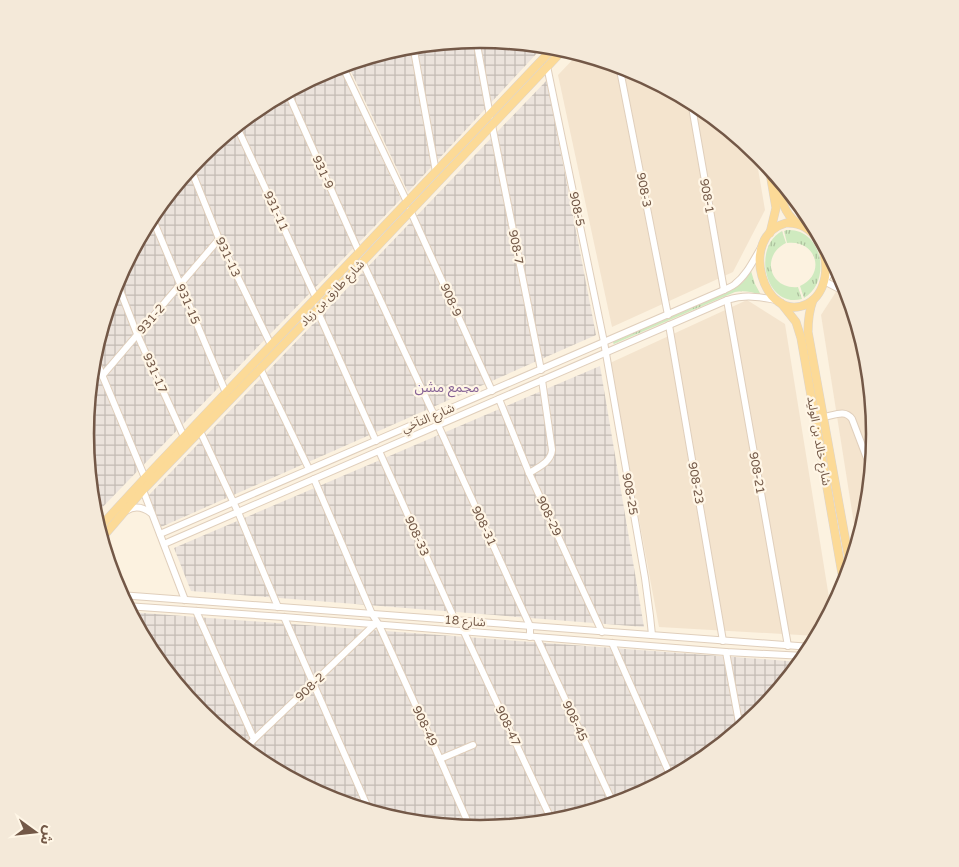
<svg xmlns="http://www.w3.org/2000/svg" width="959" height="867" viewBox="0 0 959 867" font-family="'Varela Round','Noto Sans Arabic',sans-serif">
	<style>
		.residential { fill: #f4e4ce }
		.industrial { fill: url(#industrial-grid) }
		.grass { fill: url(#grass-tufts) }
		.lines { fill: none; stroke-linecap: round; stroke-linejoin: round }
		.minor-casing { stroke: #e0cfbc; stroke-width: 8 }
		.major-casing { stroke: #dbd4cf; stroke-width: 9 }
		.minor { stroke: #fff; stroke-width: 6 }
		.major { stroke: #fcda97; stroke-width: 8 }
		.labels { text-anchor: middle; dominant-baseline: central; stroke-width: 4.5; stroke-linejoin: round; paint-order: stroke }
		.street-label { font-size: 12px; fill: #735847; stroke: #fff6e6 }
		.neighbourhood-label { font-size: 14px; fill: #876397; stroke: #fff6e6 }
		.rim { fill: none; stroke: #735847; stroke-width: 2.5 }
	</style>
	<defs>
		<pattern id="industrial-grid" width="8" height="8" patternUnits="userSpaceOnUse" patternTransform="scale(1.25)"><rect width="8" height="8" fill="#ebe3dc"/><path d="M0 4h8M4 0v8" fill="none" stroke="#c3bbb4"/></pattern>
		<pattern id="grass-tufts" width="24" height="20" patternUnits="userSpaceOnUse" patternTransform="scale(1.25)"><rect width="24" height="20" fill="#cfeabf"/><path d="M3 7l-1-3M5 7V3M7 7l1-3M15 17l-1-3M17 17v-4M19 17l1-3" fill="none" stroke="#acc09d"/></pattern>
	</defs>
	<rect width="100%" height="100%" fill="#fcf2e0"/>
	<!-- residential -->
	<g class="residential">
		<path d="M579 53 631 69 699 105 755 151 765 210 733 272 612 327 558 75Z"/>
		<path d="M843 281 867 357 874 434 867 511 857 543 821 315Z"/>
		<path d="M747 300 785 324 831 610 817 636 659 627 610 363Z"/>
	</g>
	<!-- industrial -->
	<g class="industrial">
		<path d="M479 39 537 44 539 51 408 192 347 63 403 46Z"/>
		<path d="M339 66 401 199 94 516 92 510 85 433 92 356 115 282 151 214 201 154 260 105 329 69Z"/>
		<path d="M547 80 596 335 161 527 148 496Z"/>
		<path d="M600 366 644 627 191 591 174 548Z"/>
		<path d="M130 612 801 662 758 713 699 762 630 798 556 821 479 828 402 821 328 798 260 762 200 712 151 653Z"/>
	</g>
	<!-- grass -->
	<g class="grass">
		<path d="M787 230C823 228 832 282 804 298L800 286C827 274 816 239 787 243L784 231Z"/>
		<path d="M782 231 786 243C760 256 770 290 798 287L802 299C766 309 751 248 782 231Z"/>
		<path d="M751 271 755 284 761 295C752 292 744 290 735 292L616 343 614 344 613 343 614 340 733 289 743 282Z"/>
	</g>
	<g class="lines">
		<defs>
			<g id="minor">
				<path d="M476 39 490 116"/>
				<path d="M413 45 436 172"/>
				<path d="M342 65 407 202"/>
				<path d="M619 65 668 315"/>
				<path d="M547 66 604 342 645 578 650 616 652 635"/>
				<path d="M287 91 359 252"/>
				<path d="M691 101 724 290"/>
				<path d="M236 125 316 298"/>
				<path d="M492 125 541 370"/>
				<path d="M190 167 219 239 271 345"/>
				<path d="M410 210 492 391"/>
				<path d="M151 215 226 393"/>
				<path d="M362 261 434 415"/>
				<path d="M116 280 137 334 184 437"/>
				<path d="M825 280 835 266"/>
				<path d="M824 281 847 293"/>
				<path d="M727 300 788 646"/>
				<path d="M317 310 376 441"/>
				<path d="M669 325 723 641"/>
				<path d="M93 353 145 478"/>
				<path d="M260 368 309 469"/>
				<path d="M102 376 219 239"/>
				<path d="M499 399 529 473 602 632"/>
				<path d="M824 417C835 415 845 409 852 419L871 469"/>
				<path d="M438 425 530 626V637"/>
				<path d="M200 431 238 512 278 607"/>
				<path d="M379 451 455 620"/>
				<path d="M529 473C539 467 551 462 552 450L542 380"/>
				<path d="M314 479 372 614 379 625 440 759 470 827"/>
				<path d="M143 490 185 600"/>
				<path d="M126 511C135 505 143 507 151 513"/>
				<path d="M160 534 724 290C727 288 732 287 735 284 747 275 754 259 762 246"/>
				<path d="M164 544 727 300C746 294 757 297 777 300"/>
				<path d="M120 595 811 647"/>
				<path d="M126 606 284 617 726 652 805 656"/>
				<path d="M196 611 254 739"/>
				<path d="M284 617 369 810"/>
				<path d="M464 632 552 821"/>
				<path d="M537 638 613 803"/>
				<path d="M612 643 671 777"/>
				<path d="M726 652 740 728"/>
				<path d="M244 749 375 624"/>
				<path d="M440 759 473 745"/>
			</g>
			<g id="major">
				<path d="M769 167 776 208 770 233"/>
				<path d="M777 177C780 193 782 212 797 223"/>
				<path d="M786 223C814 221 829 252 825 277 823 288 817 299 807 304 764 325 737 236 786 223Z"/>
				<path d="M813 300C809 311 808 320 808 332L850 565"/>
				<path d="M781 303 796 322 801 338 844 585"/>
				<path d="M98 529 145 478 555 46"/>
				<path d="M101 539 143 490 317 310 564 49"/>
			</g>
		</defs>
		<!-- minor casing -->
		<use href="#minor" class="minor-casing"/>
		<!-- major casing -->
		<use href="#major" class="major-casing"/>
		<!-- minor -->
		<use href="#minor" class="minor"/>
		<!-- major -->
		<use href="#major" class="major"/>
	</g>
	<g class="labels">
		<!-- street labels -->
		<g class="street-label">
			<text transform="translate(323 172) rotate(66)">931-9</text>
			<text transform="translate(644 190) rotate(79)">908-3</text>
			<text transform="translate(707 196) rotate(80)">908-1</text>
			<text transform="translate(577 209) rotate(78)">908-5</text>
			<text transform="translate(276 211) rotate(65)">931-11</text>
			<text transform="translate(516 247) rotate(79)">908-7</text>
			<text transform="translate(228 257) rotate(65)">931-13</text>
			<text transform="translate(332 293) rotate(-46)">شارع طارق بن زياد</text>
			<text transform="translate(451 300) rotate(66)">908-9</text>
			<text transform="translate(188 304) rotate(67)">931-15</text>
			<text transform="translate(151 319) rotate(-49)">931-2</text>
			<text transform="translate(155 373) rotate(66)">931-17</text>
			<text transform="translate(428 418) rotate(-23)">شارع التآخي</text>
			<text transform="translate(819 441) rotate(80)">شارع خالد بن الوليد</text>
			<text transform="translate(757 473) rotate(80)">908-21</text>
			<text transform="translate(696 483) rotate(80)">908-23</text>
			<text transform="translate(630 494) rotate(80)">908-25</text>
			<text transform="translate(549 516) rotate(65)">908-29</text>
			<text transform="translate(484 526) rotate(65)">908-31</text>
			<text transform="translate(417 536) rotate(66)">908-33</text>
			<text transform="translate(465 621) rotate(4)">شارع 18</text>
			<text transform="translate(310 687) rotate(-43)">908-2</text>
			<text transform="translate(575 721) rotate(65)">908-45</text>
			<text transform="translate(425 726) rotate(65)">908-49</text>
			<text transform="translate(508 726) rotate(65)">908-47</text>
		</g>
		<!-- neighbourhood labels -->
		<g class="neighbourhood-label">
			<text x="447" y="387">مجمع مشن</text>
		</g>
	</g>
	<!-- crop -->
	<path d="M0 0H959V867H0ZM94 434a386 386 0 1 1 772 0a386 386 0 1 1-772 0Z" fill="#f4e9d9" fill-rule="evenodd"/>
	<path class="rim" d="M94 434a386 386 0 1 1 772 0a386 386 0 1 1-772 0Z"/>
	<!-- north arrow -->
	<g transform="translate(35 832) rotate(105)" stroke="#fff6e6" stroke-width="4" paint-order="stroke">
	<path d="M0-4L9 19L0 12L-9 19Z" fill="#735847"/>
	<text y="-8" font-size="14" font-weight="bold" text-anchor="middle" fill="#735847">ش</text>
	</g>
</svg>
